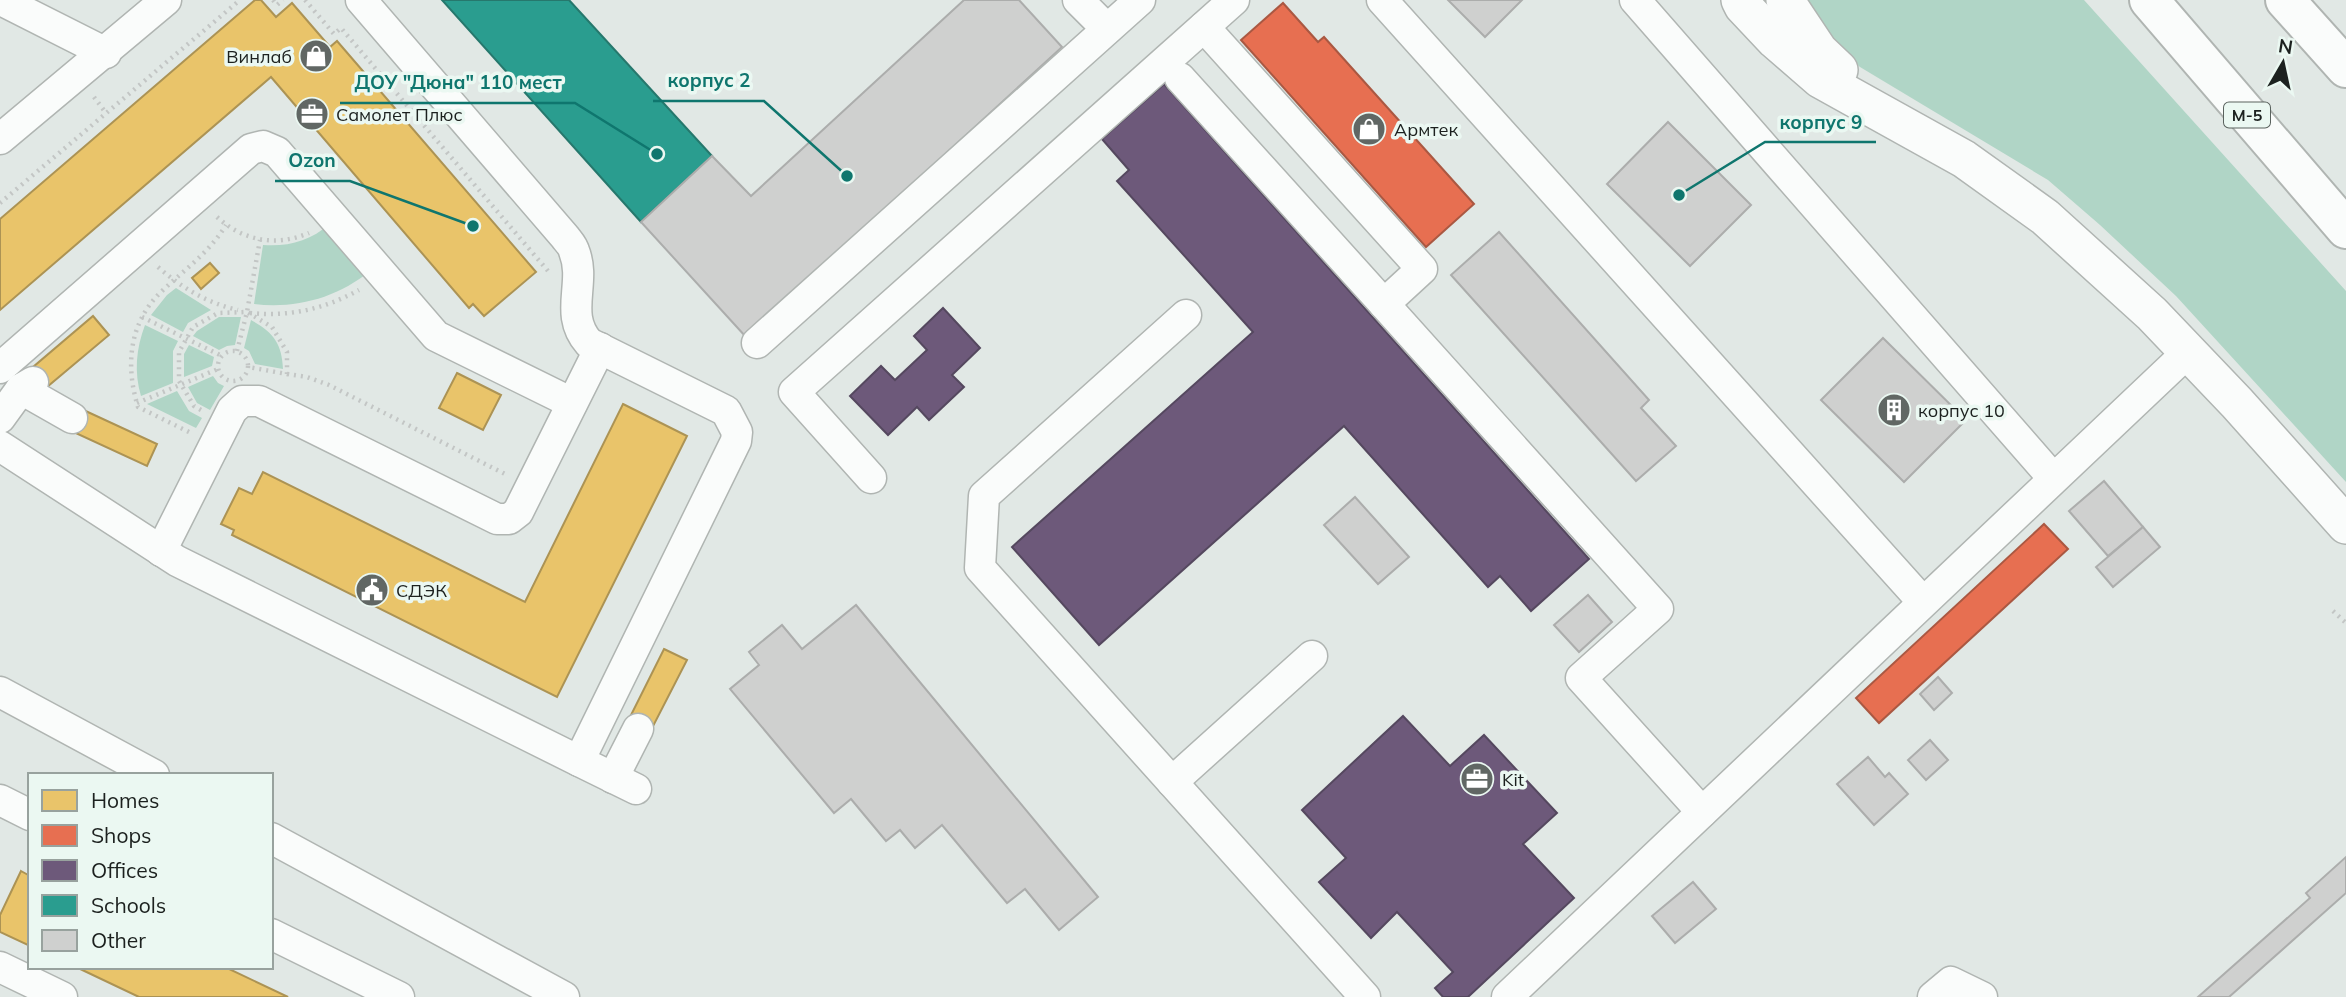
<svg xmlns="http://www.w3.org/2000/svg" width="2346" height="997" viewBox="0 0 2346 997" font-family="Mulish,sans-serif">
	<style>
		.green { fill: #b0d5c6 }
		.homes { fill: #e9c46a; stroke: #ac9354; stroke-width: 2 }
		.shops { fill: #e76f51; stroke: #aa5842; stroke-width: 2 }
		.offices { fill: #6d597a; stroke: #55485f; stroke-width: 2 }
		.schools { fill: #2a9d8f; stroke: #26786d; stroke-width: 2 }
		.building { fill: #cfd0cf; stroke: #acadac; stroke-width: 2 }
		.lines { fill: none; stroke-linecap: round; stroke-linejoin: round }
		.minor-casing { stroke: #b0b5b2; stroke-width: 33 }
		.major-casing { stroke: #b0b5b2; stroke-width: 40 }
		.highway-casing { stroke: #b0b5b2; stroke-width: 42 }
		.path { stroke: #c3c6c5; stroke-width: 4.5; stroke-dasharray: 2 5; stroke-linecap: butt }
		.minor { stroke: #fafcfb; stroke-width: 30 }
		.major { stroke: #fafcfb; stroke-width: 37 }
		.highway { stroke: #fafcfb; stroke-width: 38 }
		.labels { text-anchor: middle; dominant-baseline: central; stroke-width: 7; stroke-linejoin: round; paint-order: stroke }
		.shield { fill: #ebf8f2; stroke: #5a625e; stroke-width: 2 }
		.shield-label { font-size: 16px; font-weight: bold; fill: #1c211f }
		.poi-label { font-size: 18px; fill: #1c211f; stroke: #ebf8f2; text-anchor: start }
		.leader { fill: none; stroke: #0f766e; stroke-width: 2.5 }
		.callout-dot { fill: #0f766e; stroke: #ebf8f2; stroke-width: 2.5 }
		.callout-label { font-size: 19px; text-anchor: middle; font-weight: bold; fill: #0f766e; stroke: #ebf8f2; stroke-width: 7; stroke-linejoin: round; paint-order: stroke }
	</style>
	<rect width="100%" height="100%" fill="#e1e8e5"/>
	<!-- green -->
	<g class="green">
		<path d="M1802 0H2084L2346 291V482L2176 296 2100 225 2048 180 1860 67 1828 38Z"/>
		<path d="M329 224 370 271C337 298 296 309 254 304L263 245C287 247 311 241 329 224Z"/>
		<path d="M176 288 211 310 188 323 183 332 151 315 167 295Z"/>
		<path d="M219 317H241L235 345 227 346 219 350 193 336 197 331Z"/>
		<path d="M251 320C273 332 282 343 283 369L255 364 249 351 244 348Z"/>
		<path d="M145 325 178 341 173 351V383L141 396C134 372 136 349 145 325Z"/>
		<path d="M189 345 214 357 212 366 184 377V354Z"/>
		<path d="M213 376 218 383 224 386 210 410 197 403 188 387Z"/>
		<path d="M177 391 189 411 202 418 196 428 147 404Z"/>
	</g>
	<!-- homes -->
	<g class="homes">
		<path d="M255 0H261L276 17 292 3 330 47 337 41 536 272 484 316 473 304 469 308 271 77 0 310V219Z"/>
		<path d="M210 263 219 273 201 289 192 278Z"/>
		<path d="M93 316 109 335 41 392 26 373Z"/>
		<path d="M457 373 501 395 483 430 439 408Z"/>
		<path d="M623 404 687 436 557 697 232 535 234 530 221 524 239 488 252 494 263 472 525 602Z"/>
		<path d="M77 407 157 444 147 466 67 429Z"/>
		<path d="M664 649 687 660 649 734 627 723Z"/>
		<path d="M21 871 30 876V946L0 932V915Z"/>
		<path d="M76 967H225L288 997H139Z"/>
	</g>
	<!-- shops -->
	<g class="shops">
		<path d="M1283 3 1318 42 1324 37 1474 204 1426 247 1241 40Z"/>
		<path d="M2044 524 2068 549 1879 723 1856 698Z"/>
	</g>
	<!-- offices -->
	<g class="offices">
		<path d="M1164 84 1589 559 1531 611 1500 576 1488 587 1344 426 1099 645 1012 547 1253 332 1117 181 1129 170 1102 139Z"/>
		<path d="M943 308 980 348 952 375 964 387 929 420 917 407 888 435 850 396 881 366 895 380 927 350 914 336Z"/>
		<path d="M1403 716 1450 766 1484 735 1557 813 1523 844 1574 898 1468 997H1443L1435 988 1453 972 1397 912 1371 938 1319 882 1346 858 1302 810Z"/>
	</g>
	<!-- schools -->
	<path class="schools" d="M442 0H569L712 156 641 222Z"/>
	<!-- building -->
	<g class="building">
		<path d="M964 0H1019L1062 47 746 337 641 222 712 156 751 196Z"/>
		<path d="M1448 0H1522L1485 37Z"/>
		<path d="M1668 122 1751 205 1690 266 1607 184Z"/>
		<path d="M1499 232 1649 400 1641 408 1676 446 1636 481 1451 275Z"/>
		<path d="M1883 338 1966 420 1904 482 1821 400Z"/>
		<path d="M2104 481 2143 527 2108 556 2069 511Z"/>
		<path d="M1355 497 1409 557 1378 584 1324 525Z"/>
		<path d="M2143 527 2160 547 2113 587 2096 567Z"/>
		<path d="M1588 595 1612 622 1579 652 1554 625Z"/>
		<path d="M856 605 1098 897 1059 930 1025 889 1007 903 942 825 915 848 900 830 886 841 851 799 834 813 730 689 759 665 749 652 782 625 802 649Z"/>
		<path d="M1938 677 1952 693 1934 710 1920 694Z"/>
		<path d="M1930 740 1948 760 1926 780 1908 760Z"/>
		<path d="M1868 757 1885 777 1889 773 1908 794 1874 825 1837 784Z"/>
		<path d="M2346 857V893L2229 997H2198L2310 898 2306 893Z"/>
		<path d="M1693 882 1716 909 1675 943 1652 916Z"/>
	</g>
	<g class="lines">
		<defs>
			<g id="minor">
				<path d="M1 0 106 53"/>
				<path d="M1078 0 1107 29"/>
				<path d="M1382 0 1923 602"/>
				<path d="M1635 0 2053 478"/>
				<path d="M1204 27 1422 269 1384 304 1658 609 1581 678 1702 812"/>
				<path d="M1180 78 1384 304"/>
				<path d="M0 139 166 0"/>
				<path d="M1186 315 984 496 980 568 1365 997"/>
				<path d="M757 343 1140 0"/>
				<path d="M0 368 251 149 263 146 277 152 436 336 572 403"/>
				<path d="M21 389 72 418"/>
				<path d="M0 418 21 389 33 382"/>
				<path d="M0 446 177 561 579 761 736 441 737 432 726 411 589 343C563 314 587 283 574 251 573 246 568 241 565 237L361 0"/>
				<path d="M871 478 794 392 1234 0"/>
				<path d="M161 551 232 410 242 401H259L497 519H509L518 512 600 348"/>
				<path d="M0 692 154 775"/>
				<path d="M579 761 636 789"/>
				<path d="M613 778 638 729"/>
				<path d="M1172 782 1312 656"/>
				<path d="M0 800 30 815"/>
				<path d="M271 838 564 997"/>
				<path d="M271 934 399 997"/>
				<path d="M0 967 62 997"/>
				<path d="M1507 997 2188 352"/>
				<path d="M1933 997 1951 982 1982 997"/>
			</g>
			<g id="major">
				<path d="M1740 0 1743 6 1775 40 1820 79 1964 159 2045 217 2152 314 2237 403 2346 525"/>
				<path d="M1785 0 1819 51 1839 70"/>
			</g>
			<g id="highway">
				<path d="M2149 0 2346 229"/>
				<path d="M2285 0 2346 68"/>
			</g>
		</defs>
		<!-- minor casing -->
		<use href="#minor" class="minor-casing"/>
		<!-- major casing -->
		<use href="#major" class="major-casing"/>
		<!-- highway casing -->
		<use href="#highway" class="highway-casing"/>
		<!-- path -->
		<g class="path">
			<path d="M273 0 277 5 283 0"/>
			<path d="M305 0 334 34 341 28 548 271"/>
			<path d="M94 97 106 113"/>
			<path d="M0 203 240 0"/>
			<path d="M217 217C243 241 276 247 309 233"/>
			<path d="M158 267C182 288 207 303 238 310"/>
			<path d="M250 313C290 317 324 309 359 290"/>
			<path d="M142 317 222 356"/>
			<circle cx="233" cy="366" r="15"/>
			<path d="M237 351 247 312 260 240"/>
			<path d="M287 374 307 377 329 385 505 474"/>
			<path d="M137 403 218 369"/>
			<path d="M201 410 194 406 179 381V352L193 327 218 313 247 312 272 327 287 352V374L248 367"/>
			<path d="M189 432 138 407C125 365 129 322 162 291 185 269 209 253 226 225"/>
			<path d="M2333 611 2346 623"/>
		</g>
		<!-- minor -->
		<use href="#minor" class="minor"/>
		<!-- major -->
		<use href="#major" class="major"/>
		<!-- highway -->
		<use href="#highway" class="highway"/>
	</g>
	<!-- icons -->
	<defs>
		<symbol id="shop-disc" viewBox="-11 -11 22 22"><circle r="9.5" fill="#616764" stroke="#ebf8f2"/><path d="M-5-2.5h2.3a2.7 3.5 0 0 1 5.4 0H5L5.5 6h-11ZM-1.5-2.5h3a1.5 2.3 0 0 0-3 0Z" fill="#fff"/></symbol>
		<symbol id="office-disc" viewBox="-11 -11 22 22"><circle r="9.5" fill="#616764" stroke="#ebf8f2"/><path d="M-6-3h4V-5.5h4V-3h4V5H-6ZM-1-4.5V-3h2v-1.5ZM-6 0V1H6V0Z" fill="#fff"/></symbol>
		<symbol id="building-disc" viewBox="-11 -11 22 22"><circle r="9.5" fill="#616764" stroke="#ebf8f2"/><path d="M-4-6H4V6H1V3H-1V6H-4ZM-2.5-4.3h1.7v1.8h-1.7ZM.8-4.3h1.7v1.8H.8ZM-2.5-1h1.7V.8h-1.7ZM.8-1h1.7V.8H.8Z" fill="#fff"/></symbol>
		<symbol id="civic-disc" viewBox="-11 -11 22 22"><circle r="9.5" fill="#616764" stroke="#ebf8f2"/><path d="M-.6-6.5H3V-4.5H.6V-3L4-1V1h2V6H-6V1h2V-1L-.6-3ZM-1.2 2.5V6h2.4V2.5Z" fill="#fff"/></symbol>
	</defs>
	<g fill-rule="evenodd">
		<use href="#shop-disc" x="297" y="37" width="38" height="38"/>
		<use href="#office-disc" x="293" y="95" width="38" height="38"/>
		<use href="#shop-disc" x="1350" y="110" width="38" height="38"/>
		<use href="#building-disc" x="1875" y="391" width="38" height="38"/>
		<use href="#civic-disc" x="353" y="571" width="38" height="38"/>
		<use href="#office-disc" x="1458" y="760" width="38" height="38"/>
	</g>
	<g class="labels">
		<!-- shield labels -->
		<rect class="shield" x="2224" y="102.5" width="46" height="25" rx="5"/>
		<g class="shield-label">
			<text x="2247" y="115">М-5</text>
		</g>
		<!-- poi labels -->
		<g class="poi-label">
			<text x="292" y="56" text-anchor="end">Винлаб</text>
			<text x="336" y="114">Самолет Плюс</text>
			<text x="1394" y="129">Армтек</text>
			<text x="1918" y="410">корпус 10</text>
			<text x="396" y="590">СДЭК</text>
			<text x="1502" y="779">Kit</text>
		</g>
	</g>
	<!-- callouts -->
	<path class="leader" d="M847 176L764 101H653M657 154L575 103H340M1679 195L1765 142H1876M473 226L350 181H275"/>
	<g class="callout-dot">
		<circle cx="847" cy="176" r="7"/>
		<circle cx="657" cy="154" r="7"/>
		<circle cx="1679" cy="195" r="7"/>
		<circle cx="473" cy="226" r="7"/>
	</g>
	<g class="callout-label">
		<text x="709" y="87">корпус 2</text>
		<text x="458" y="89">ДОУ "Дюна" 110 мест</text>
		<text x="1821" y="129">корпус 9</text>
		<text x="312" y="167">Ozon</text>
	</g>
	<!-- legend -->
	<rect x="28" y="773" width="245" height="196" fill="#ebf8f2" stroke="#98a29e" stroke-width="2"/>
	<rect x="42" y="790" width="35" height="21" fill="#e9c46a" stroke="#98a29e" stroke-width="2"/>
	<text x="91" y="808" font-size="21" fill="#1c211f">Homes</text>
	<rect x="42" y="825" width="35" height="21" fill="#e76f51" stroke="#98a29e" stroke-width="2"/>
	<text x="91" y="843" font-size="21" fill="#1c211f">Shops</text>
	<rect x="42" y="860" width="35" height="21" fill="#6d597a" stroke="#98a29e" stroke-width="2"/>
	<text x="91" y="878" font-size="21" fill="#1c211f">Offices</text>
	<rect x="42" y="895" width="35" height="21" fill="#2a9d8f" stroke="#98a29e" stroke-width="2"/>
	<text x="91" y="913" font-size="21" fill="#1c211f">Schools</text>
	<rect x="42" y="930" width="35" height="21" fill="#cfd0cf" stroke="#98a29e" stroke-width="2"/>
	<text x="91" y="948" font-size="21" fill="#1c211f">Other</text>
	<!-- north arrow -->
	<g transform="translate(2283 63) rotate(9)" stroke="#ebf8f2" stroke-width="5" paint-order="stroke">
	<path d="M0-5L12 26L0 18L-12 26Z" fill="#1c211f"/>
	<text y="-10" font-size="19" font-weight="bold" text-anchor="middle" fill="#1c211f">N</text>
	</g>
</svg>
